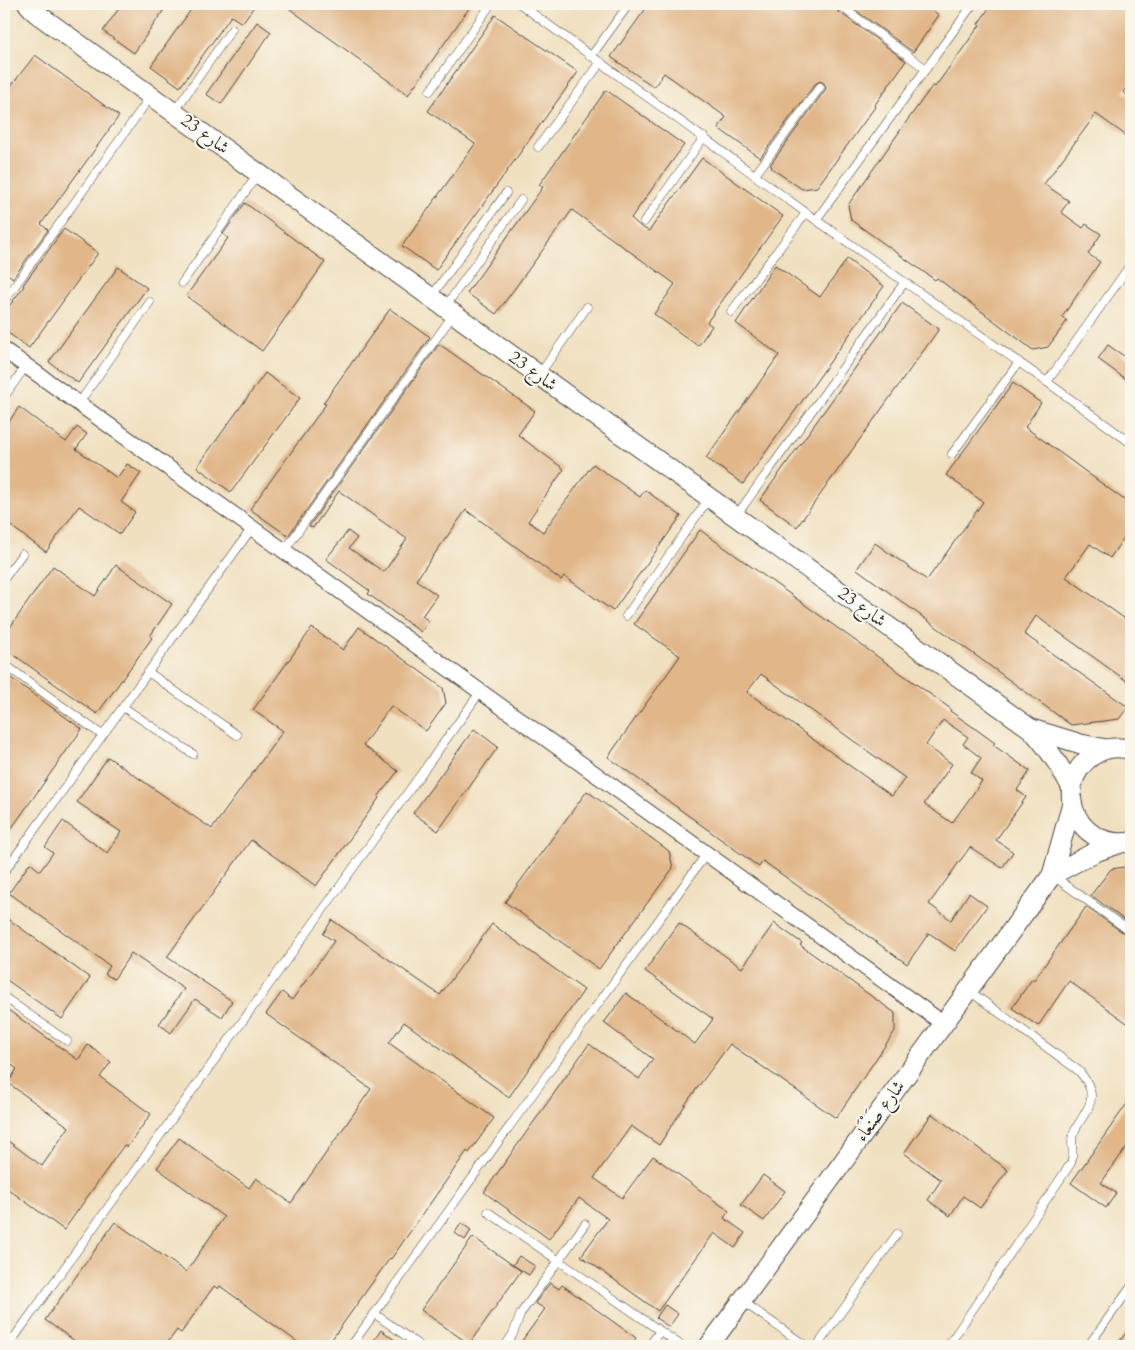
<svg xmlns="http://www.w3.org/2000/svg" width="1135" height="1350" viewBox="0 0 1135 1350" font-family="Cardo,Amiri,serif">
	<style>
		.building { fill: #e1b78a; fill-rule: evenodd }
		.lines { fill: none; stroke-linecap: round; stroke-linejoin: round }
		.service-casing { stroke: #494641; stroke-width: 9 }
		.minor-casing { stroke: #494641; stroke-width: 17 }
		.tertiary-casing { stroke: #494641; stroke-width: 21 }
		.service { stroke: #fff; stroke-width: 8 }
		.minor { stroke: #fff; stroke-width: 15 }
		.tertiary { stroke: #fff; stroke-width: 19 }
		.labels { text-anchor: middle; dominant-baseline: central; stroke-width: 4; stroke-linejoin: round; paint-order: stroke }
		.street-label { font-size: 18px; fill: #2b2b2b; stroke: #fbf7ec }
	</style>
	<rect width="100%" height="100%" fill="#fbf7ec"/>
	<filter id="ink" filterUnits="userSpaceOnUse"><feTurbulence type="fractalNoise" baseFrequency=".02" numOctaves="2"/><feDisplacementMap in="SourceGraphic" scale="10" xChannelSelector="R" yChannelSelector="G"/><feConvolveMatrix kernelMatrix="1 2 1 2 8 2 1 2 1" color-interpolation-filters="sRGB"/></filter>
	<filter id="wash" filterUnits="userSpaceOnUse"><feTurbulence type="fractalNoise" baseFrequency=".0096" numOctaves="4" result="noise"/><feDisplacementMap in="SourceGraphic" scale="20" xChannelSelector="R" yChannelSelector="G"/><feGaussianBlur stdDeviation="1.12" result="paint"/><feColorMatrix in="noise" values="0 0 0 0 0 0 0 0 0 0 0 0 0 0 0 0 0 1.4 0 .05"/><feComposite in="paint" operator="in"/></filter>
	<g filter="url(#wash)">
		<rect width="100%" height="100%" fill="#f0e0c0"/>
		<g id="blocks">
			<!-- building -->
			<g class="building">
				<path d="M122 4H168L134 53 103 31Z"/>
				<path d="M195 4H256L242 23 231 16 180 87 151 66Z"/>
				<path d="M283 4H472L408 95Z"/>
				<path d="M649 4H832L835 9 906 61 874 106 875 107 817 187 802 189 771 168 772 166 770 165 825 90 826 87 824 83 820 81 815 84 760 158 718 128 726 117 664 73 654 87 611 57Z"/>
				<path d="M847 4H923L939 15 913 52Z"/>
				<path d="M992 4H1127L1131 7V81L1123 92 1131 98V139L1096 114 1044 184 1069 201 1061 212 1083 228 1086 224 1101 234 1088 254 1100 262 1062 317 1067 321 1048 347 1033 350 937 278 935 280 851 220 848 205 904 125 933 85 935 87 980 25 978 24Z"/>
				<path d="M495 15 578 72 436 270 402 246 475 144 428 111Z"/>
				<path d="M257 22 271 32 221 104 206 94Z"/>
				<path d="M35 55 119 116 41 224 48 230 13 278 4 271V95Z"/>
				<path d="M606 90 684 145 631 218 641 227 649 231 702 158 783 216 707 322 712 326 698 346 654 314 675 284 572 210 496 314 467 293 543 187 539 185Z"/>
				<path d="M245 203 325 262 262 351 186 296 228 238 223 234Z"/>
				<path d="M64 229 98 253 29 348 4 330V313L24 286 23 285Z"/>
				<path d="M847 259 884 286 743 484 706 458 779 355 736 323 775 265 820 297Z"/>
				<path d="M118 267 147 288 78 383 49 362Z"/>
				<path d="M902 303 939 329 797 527 760 500Z"/>
				<path d="M390 309 430 337 288 536 250 509 326 404 323 403Z"/>
				<path d="M439 344 535 411 518 435 564 469 528 521 543 532 593 464 640 497 645 490 681 516 613 611 564 576 561 580 466 510 416 580 437 595 422 616 429 621 421 632 368 594 370 591 326 559 348 531 357 538 349 548 384 572 407 539 339 491 313 528 309 526Z"/>
				<path d="M1108 345 1131 361V383L1098 359Z"/>
				<path d="M265 373 300 398 231 492 197 467Z"/>
				<path d="M1013 383 1041 403 1025 427 1131 505V527L1110 558 1090 544 1066 577 1131 623V684L1036 616 1024 634 1128 707 1119 719 1071 725 857 569 875 543 927 580 983 502 946 475Z"/>
				<path d="M19 407 66 442 77 427 87 434 76 449 117 478 127 464 141 473 121 502 135 512 120 534 79 506 46 552 4 521V429Z"/>
				<path d="M700 530 951 709 950 711 973 727 995 743 993 745 1030 771 1017 790 1026 797 996 840 1013 852 1002 868 970 847 929 904 951 920 969 893 987 906 955 951 929 933 907 964 763 861 759 867 608 757 680 656 634 624ZM761 674 905 778 892 796 747 692ZM943 720 968 737 963 744 981 758 971 773 982 781 952 823 924 804 952 764 926 745Z"/>
				<path d="M116 565 172 604 150 636 152 638 97 714 4 648V636L53 566 95 596Z"/>
				<path d="M359 627 443 688 446 703 426 731 391 706 363 745 398 771 378 797 379 798 316 886 251 840 167 957 232 1001 222 1017 195 999 171 1033 159 1024 184 989 131 953 114 979 105 974 110 966 9 893 30 863 40 871 53 853 45 847 63 821 107 853 121 832 77 802 108 757 212 829 283 731 253 710 312 628 343 650Z"/>
				<path d="M4 673 82 729 4 839Z"/>
				<path d="M474 729 498 747 438 831 413 813Z"/>
				<path d="M587 791 669 851 673 868 599 969 505 902Z"/>
				<path d="M1131 866V925L1091 895 1111 869Z"/>
				<path d="M1086 907 1131 938V1017L1127 1023 1069 981 1038 1026 1012 1008 1032 979 1034 980Z"/>
				<path d="M4 916 90 978 62 1019 4 978Z"/>
				<path d="M332 920 440 995 492 924 584 990 509 1097 404 1022 389 1043 494 1118 469 1153 467 1151 391 1259 390 1258 327 1346H303L220 1286 218 1289 214 1286 181 1333 177 1330 165 1346H82L45 1320 115 1222 186 1272 224 1217 157 1168 179 1138 249 1188 256 1178 291 1203 371 1089 266 1014 282 992 292 1000 334 941 323 934Z"/>
				<path d="M679 923 742 968 774 923 802 943 800 945 895 1013V1031L836 1118 730 1044 689 1099 659 1145 631 1126 594 1178 622 1198 653 1156 729 1211 724 1218 745 1233 735 1248 714 1233 658 1311 581 1256 608 1219 579 1198 549 1239 484 1192 589 1044 639 1079 653 1059 604 1023 626 993 695 1044 713 1019 645 971Z"/>
				<path d="M4 1007 78 1060 88 1045 111 1062 100 1077 151 1114 127 1147 124 1145 64 1230 4 1186V1138L42 1166 69 1127 8 1083 17 1069 4 1059Z"/>
				<path d="M1131 1098V1141L1101 1183 1116 1193 1106 1208 1071 1183Z"/>
				<path d="M932 1114 1008 1170 980 1208 963 1196 950 1216 928 1200 941 1180 904 1153Z"/>
				<path d="M763 1175 785 1191 764 1221 741 1205Z"/>
				<path d="M461 1223 471 1230 465 1240 455 1233Z"/>
				<path d="M473 1237 521 1271 469 1344 421 1310Z"/>
				<path d="M519 1256 535 1266 529 1275 513 1265Z"/>
				<path d="M550 1283 559 1289 562 1285 636 1338 630 1346H518L545 1309 535 1303Z"/>
				<path d="M665 1305 678 1314 669 1327 656 1318Z"/>
				<path d="M1131 1326V1346H1116Z"/>
				<path d="M381 1330 403 1346H370Z"/>
			</g>
		</g>
	</g>
	<g filter="url(#ink)">
		<use href="#blocks" fill-opacity="0" stroke="#494641" stroke-width="1"/>
		<g class="lines">
			<defs>
				<g id="service">
					<path d="M520 4 816 220 1047 382 1131 443"/>
					<path d="M838 4 926 69"/>
					<path d="M592 55 629 4"/>
					<path d="M430 91 491 4"/>
					<path d="M174 112 232 29"/>
					<path d="M538 147 601 62"/>
					<path d="M755 175 820 87"/>
					<path d="M816 220 973 4"/>
					<path d="M644 222 704 137"/>
					<path d="M182 283 258 174"/>
					<path d="M431 297 506 193"/>
					<path d="M4 301 151 96"/>
					<path d="M445 307 521 200"/>
					<path d="M731 312 806 213"/>
					<path d="M539 375 587 307"/>
					<path d="M1047 382 1131 264"/>
					<path d="M4 397 26 366"/>
					<path d="M79 403 150 302"/>
					<path d="M952 454 1019 362"/>
					<path d="M736 516 904 283"/>
					<path d="M284 551 453 315"/>
					<path d="M4 579 22 554"/>
					<path d="M626 616 710 497"/>
					<path d="M4 664 102 735"/>
					<path d="M148 672 237 735"/>
					<path d="M123 707 193 754"/>
					<path d="M4 872 252 528"/>
					<path d="M1052 875 1131 932"/>
					<path d="M4 997 67 1041"/>
					<path d="M488 1212 682 1346"/>
					<path d="M742 1301 806 1346"/>
					<path d="M375 1314 420 1346"/>
					<path d="M8 1346 481 691"/>
					<path d="M351 1346 707 853"/>
					<path d="M505 1346 513 1334 521 1313 585 1224"/>
					<path d="M649 1346 660 1331"/>
					<path d="M817 1346 897 1234"/>
					<path d="M948 1346 1071 1163C1075 1152 1070 1144 1073 1135 1083 1109 1105 1102 1079 1071L968 990"/>
					<path d="M1088 1346 1131 1287"/>
				</g>
				<path id="minor" d="M4 350 944 1024"/>
				<g id="tertiary">
					<path d="M28 4 36 13 151 96 1031 729C1048 747 1060 766 1072 788"/>
					<path d="M1032 729 1081 744 1106 749"/>
					<path d="M1131 750C1122 747 1110 747 1101 751 1048 775 1071 851 1131 842"/>
					<path d="M1052 875 1095 852 1118 844"/>
					<path d="M709 1346 1052 875 1072 803"/>
				</g>
			</defs>
			<!-- service casing -->
			<use href="#service" class="service-casing"/>
			<!-- minor casing -->
			<use href="#minor" class="minor-casing"/>
			<!-- tertiary casing -->
			<use href="#tertiary" class="tertiary-casing"/>
			<!-- service -->
			<use href="#service" class="service"/>
			<!-- minor -->
			<use href="#minor" class="minor"/>
			<!-- tertiary -->
			<use href="#tertiary" class="tertiary"/>
		</g>
	</g>
	<g class="labels">
		<!-- street labels -->
		<g class="street-label">
			<text transform="translate(205 134) rotate(36)">شارع 23</text>
			<text transform="translate(533 371) rotate(36)">شارع 23</text>
			<text transform="translate(862 607) rotate(36)">شارع 23</text>
			<text transform="translate(880 1111) rotate(-54)">شارع صَنْعَاء</text>
		</g>
	</g>
	<!-- margin -->
	<rect width="1135" height="1350" fill="none" stroke="#fbf7ec" stroke-width="20"/>
</svg>
